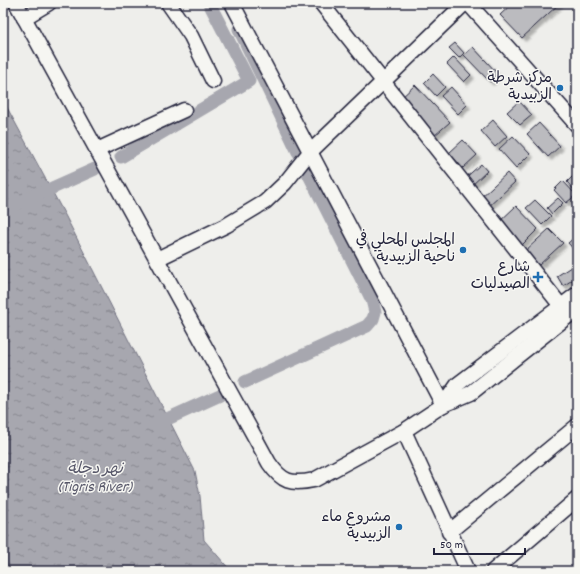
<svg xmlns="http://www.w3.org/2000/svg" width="580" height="574" viewBox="0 0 580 574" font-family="Dekko,'Playpen Sans Arabic',sans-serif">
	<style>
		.water { fill: url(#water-ripples); stroke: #727281 }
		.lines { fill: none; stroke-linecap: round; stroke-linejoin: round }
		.canal { stroke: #a7a7af; stroke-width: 13 }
		.building { fill: #bbbbbf; stroke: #22223b; filter: url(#shadow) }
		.minor-casing { stroke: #22223b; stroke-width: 17 }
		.minor { stroke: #f6f6f2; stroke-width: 14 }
		.poi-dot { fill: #1f6fb2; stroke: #f6f6f2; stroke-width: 1.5 }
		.labels { text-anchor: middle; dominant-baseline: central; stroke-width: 3; stroke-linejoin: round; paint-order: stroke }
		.poi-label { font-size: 15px; fill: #22223b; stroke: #f6f6f2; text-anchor: end }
		.water-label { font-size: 16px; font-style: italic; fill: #575769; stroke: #f6f6f2 }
	</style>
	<defs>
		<pattern id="water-ripples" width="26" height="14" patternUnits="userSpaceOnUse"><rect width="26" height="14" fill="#a7a7af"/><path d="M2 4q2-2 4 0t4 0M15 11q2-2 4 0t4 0" fill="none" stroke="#888890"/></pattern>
		<filter id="shadow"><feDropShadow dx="3.5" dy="3.5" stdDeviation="1" flood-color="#0004"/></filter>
	</defs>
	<rect width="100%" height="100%" fill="#eeeeeb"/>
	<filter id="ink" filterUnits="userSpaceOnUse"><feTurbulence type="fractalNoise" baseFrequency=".025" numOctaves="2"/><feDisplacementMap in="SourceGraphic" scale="8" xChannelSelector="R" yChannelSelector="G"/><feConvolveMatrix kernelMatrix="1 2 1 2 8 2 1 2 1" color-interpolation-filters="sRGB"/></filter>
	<g filter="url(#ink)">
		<!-- water -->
		<path class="water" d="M3 100 66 217 195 471 200 496 204 540 231 571H3Z"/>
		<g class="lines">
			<!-- canal -->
			<g class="canal">
				<path d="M239 29 298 152"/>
				<path d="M121 157 249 81 209 3"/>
				<path d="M3 210 95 169"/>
				<path d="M245 382 367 326 373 319 375 312 372 300 307 171"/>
				<path d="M154 425 220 395"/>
			</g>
		</g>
		<!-- building -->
		<g class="building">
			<path d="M513 3H560L522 38 500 15Z"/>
			<path d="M455 43 464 53 459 58 449 48Z"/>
			<path d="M473 47 498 74 490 82 464 55Z"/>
			<path d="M454 57 471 75 464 82 447 64Z"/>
			<path d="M433 74 445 87 436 96 424 83Z"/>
			<path d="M415 85 450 122 434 136 400 99Z"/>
			<path d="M451 87 467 105 458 114 441 96Z"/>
			<path d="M519 101 532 115 520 125 507 112Z"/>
			<path d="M493 120 507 136 495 147 481 131Z"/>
			<path d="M539 123 560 146 548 157 527 134Z"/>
			<path d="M513 136 530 154 516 168 499 149Z"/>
			<path d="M463 140 477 155 463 168 449 153Z"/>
			<path d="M481 164 487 171 470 187 463 180Z"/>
			<path d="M577 172V193L567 182Z"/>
			<path d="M507 173 515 182 487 208 479 199Z"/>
			<path d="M563 181 576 195 566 203 554 190Z"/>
			<path d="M558 198 563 203 552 214 547 208Z"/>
			<path d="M535 200 551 216 542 225 526 208Z"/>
			<path d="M516 206 538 229 520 247 498 223Z"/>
			<path d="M549 229 563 243 539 265 525 251Z"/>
			<path d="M577 235V253L568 243Z"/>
			<path d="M577 263V277L563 286 557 276Z"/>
		</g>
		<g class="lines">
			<defs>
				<g id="minor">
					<path d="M16 3 269 463C282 482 291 485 314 480L404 431 443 405 471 393 577 309"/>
					<path d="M168 3 191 36 213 81"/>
					<path d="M232 3 443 405"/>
					<path d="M321 3 561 306"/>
					<path d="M468 3 577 125"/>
					<path d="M24 18 49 3"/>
					<path d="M97 150 184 110"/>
					<path d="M157 259 227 225 265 202 285 183 309 153 465 3"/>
					<path d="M443 405 458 384 577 294"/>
					<path d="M404 431 468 571"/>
					<path d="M449 532 577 426"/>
					<path d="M493 571 577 499"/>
				</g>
			</defs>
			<!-- minor casing -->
			<use href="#minor" class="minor-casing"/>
			<!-- minor -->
			<use href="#minor" class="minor"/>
		</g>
	</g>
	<!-- markers -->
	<g class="poi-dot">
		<circle cx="560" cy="88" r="4"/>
		<circle cx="463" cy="250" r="4"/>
		<path d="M536 271h4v4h4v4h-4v4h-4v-4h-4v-4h4z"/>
		<circle cx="399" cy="527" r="4"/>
	</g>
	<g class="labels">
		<!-- poi labels -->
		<g class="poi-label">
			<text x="552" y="79">مركز شرطة<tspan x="552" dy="17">الزبيدية</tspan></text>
			<text x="455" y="241">المجلس المحلي في<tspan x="455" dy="17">ناحية الزبيدية</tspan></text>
			<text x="530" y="268">شارع<tspan x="530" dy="17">الصيدليات</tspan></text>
			<text x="391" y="518">مشروع ماء<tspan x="391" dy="17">الزبيدية</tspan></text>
		</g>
		<!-- water labels -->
		<g class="water-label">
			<text x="95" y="469">نهر دجلة<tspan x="95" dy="18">(Tigris River)</tspan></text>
		</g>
	</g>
	<!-- margin -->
	<rect width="580" height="574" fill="none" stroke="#f6f6f2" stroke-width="16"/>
	<rect x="8" y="8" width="564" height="558" fill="none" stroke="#22223b" stroke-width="1.5" filter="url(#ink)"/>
	<!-- scale -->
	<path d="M434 548v6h91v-6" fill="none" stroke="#22223b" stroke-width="2"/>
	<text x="440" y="548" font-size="12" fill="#22223b" stroke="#f6f6f2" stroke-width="3" paint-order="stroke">50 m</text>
</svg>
